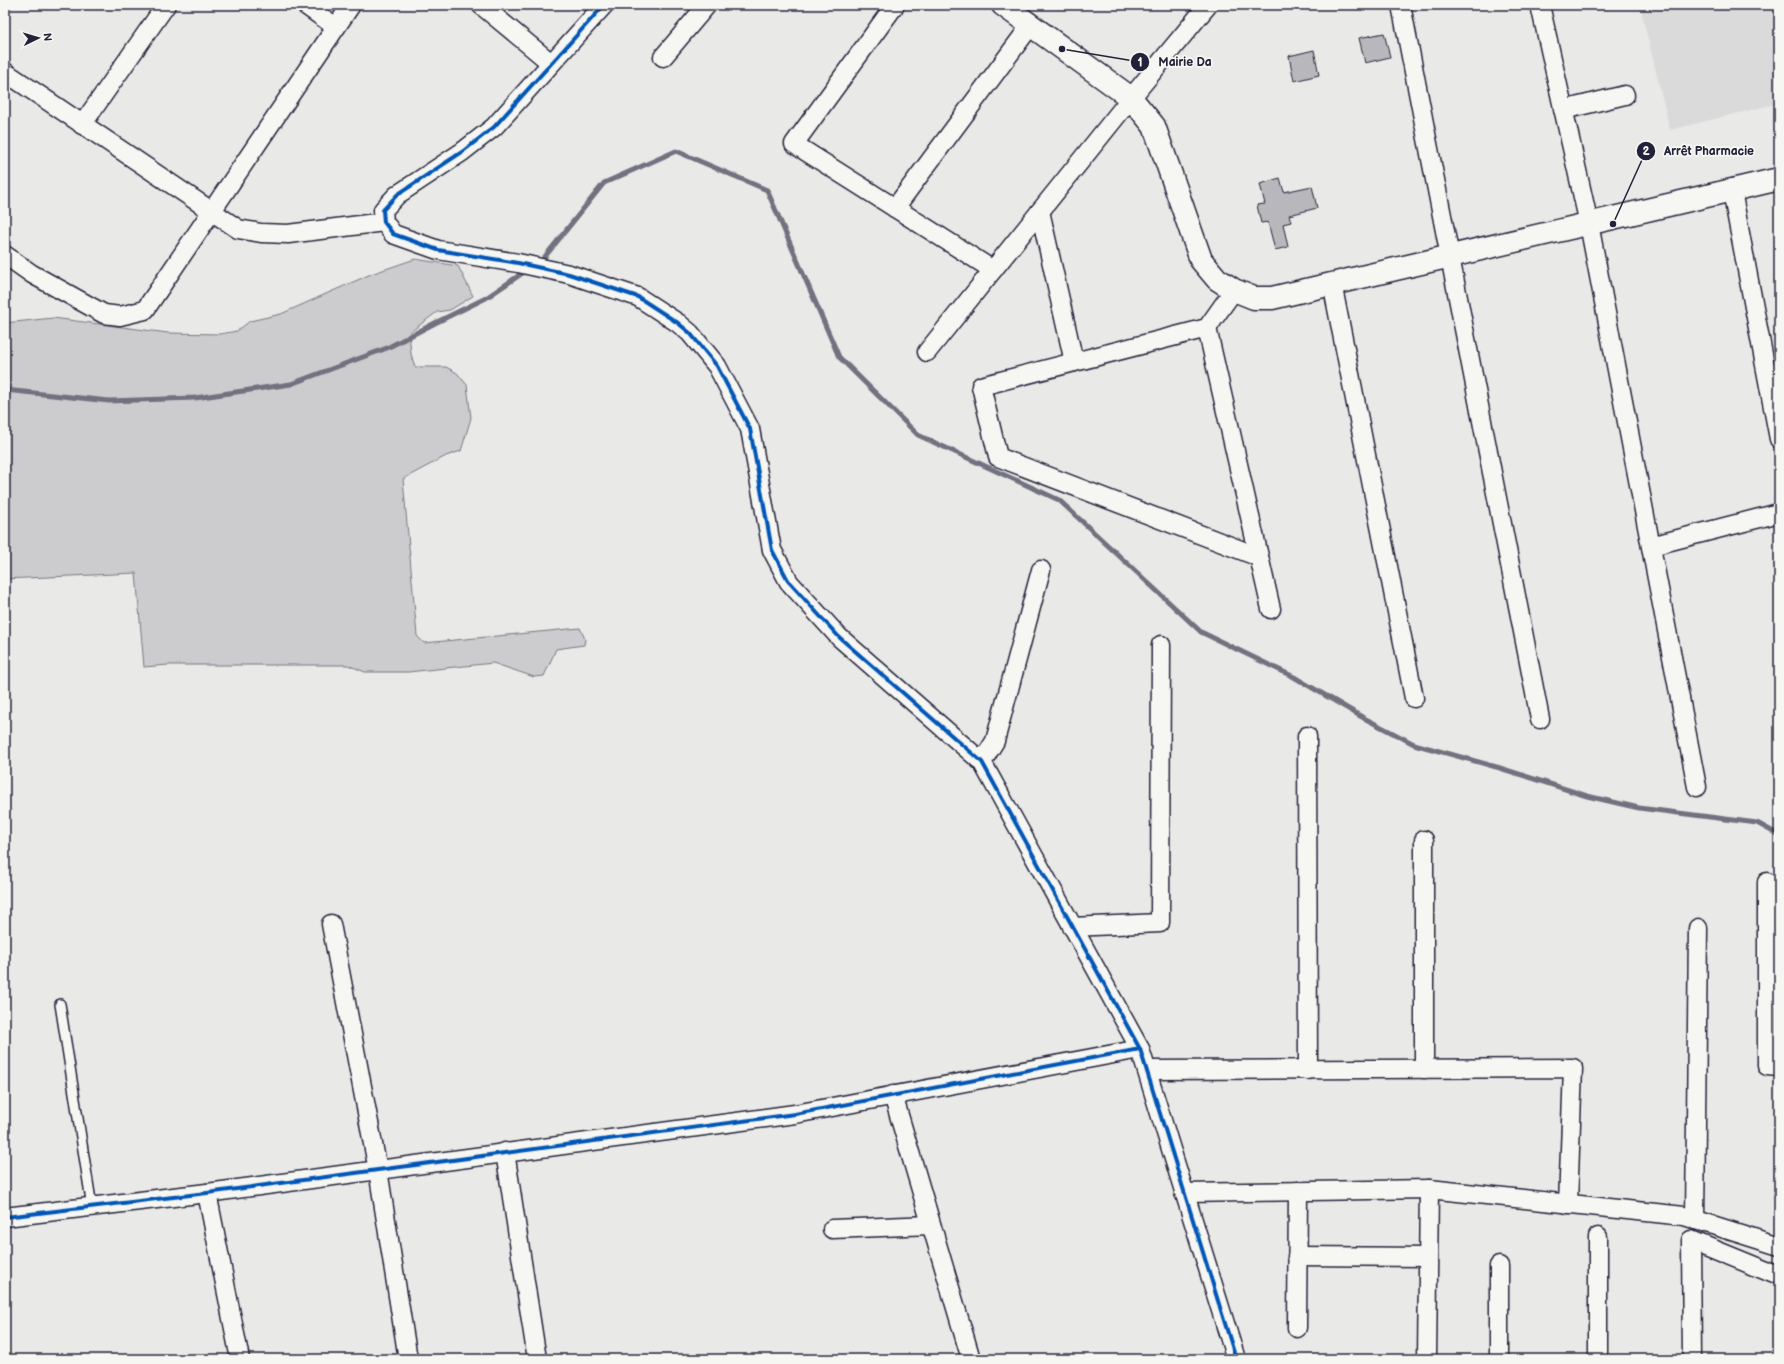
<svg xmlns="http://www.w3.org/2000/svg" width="1784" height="1364" viewBox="0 0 1784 1364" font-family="'Balsamiq Sans',sans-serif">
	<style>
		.built { fill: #dadada }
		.green { fill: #ccccce; stroke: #777784 }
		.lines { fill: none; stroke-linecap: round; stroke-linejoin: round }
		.stream { stroke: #71717f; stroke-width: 5 }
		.building { fill: #b8b8bc; stroke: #22223b }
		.lane-casing { stroke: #22223b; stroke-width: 12 }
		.street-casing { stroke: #22223b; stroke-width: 21 }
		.secondary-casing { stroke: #22223b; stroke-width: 25 }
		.lane { stroke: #f6f6f2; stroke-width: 9 }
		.street { stroke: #f6f6f2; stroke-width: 18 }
		.secondary { stroke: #f6f6f2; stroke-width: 22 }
		.cycleway-casing { stroke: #f6f6f2; stroke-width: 6 }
		.cycleway { stroke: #0057b8; stroke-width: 4 }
		.leader { fill: none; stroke: #22223b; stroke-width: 1.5 }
		.callout-dot { fill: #22223b; stroke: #f6f6f2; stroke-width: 1.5 }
		.mark-label { font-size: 12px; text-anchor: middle; font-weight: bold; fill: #fff }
		.callout-label { font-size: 12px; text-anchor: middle; font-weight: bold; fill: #22223b; stroke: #f6f6f2; stroke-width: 3.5; stroke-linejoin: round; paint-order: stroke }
	</style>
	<rect width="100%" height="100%" fill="#e9e9e7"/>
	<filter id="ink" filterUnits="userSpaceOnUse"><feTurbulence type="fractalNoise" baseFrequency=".025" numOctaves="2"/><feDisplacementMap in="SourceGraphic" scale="8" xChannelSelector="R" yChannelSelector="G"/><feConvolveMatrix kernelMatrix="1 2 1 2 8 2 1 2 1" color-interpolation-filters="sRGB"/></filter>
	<g filter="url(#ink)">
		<!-- built -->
		<path class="built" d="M1660 5H1779V103L1670 130 1641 10Z"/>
		<!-- green -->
		<path class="green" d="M415 259 458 266 473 296 450 310 437 312 409 333 411 354 415 367H446L457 373 467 385 471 418 461 451 446 456 403 479 417 636 424 643 580 628 585 639 584 645 556 649 544 676 534 677 493 663 408 672H365L348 665H168L144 667 136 573 5 579V323L53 318 168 333 220 334 237 331 250 321 281 314 371 274Z"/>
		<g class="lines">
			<!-- stream -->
			<g class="stream">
				<path d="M539 262 543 259 604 183 676 151 767 190 839 357 918 435 1059 500 1201 632 1294 677 1362 717 1414 744 1500 768 1587 796 1639 808 1757 823 1779 835"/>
				<path d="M5 390 109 401 195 398 291 384 387 348 437 322 486 298 527 270"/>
			</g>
		</g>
		<!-- building -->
		<g class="building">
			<path d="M1384 33 1390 57 1365 63 1359 38Z"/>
			<path d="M1314 50 1319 75 1294 81 1289 56Z"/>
			<path d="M1280 178 1284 192 1312 186 1317 208 1289 215 1291 222 1283 224 1288 247 1275 250 1268 222 1261 223 1257 205 1265 204 1260 184Z"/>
		</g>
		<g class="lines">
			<defs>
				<path id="lane" d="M60 1004 92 1207"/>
				<g id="street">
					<path d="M305 5 336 27"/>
					<path d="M481 5 551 63"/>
					<path d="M604 5 494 127 462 152 397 195 383 210 384 222 393 234 438 250 518 263 569 274 638 297 678 323 690 333 717 366 750 429 772 550 789 582 839 637 982 762 1140 1049 1236 1359"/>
					<path d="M895 5 794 144 993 270"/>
					<path d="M1401 5 1540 719"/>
					<path d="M1540 5 1589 224 1697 787"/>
					<path d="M663 57 707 5"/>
					<path d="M5 72 238 229 261 233 288 234 384 222"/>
					<path d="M1563 110 1625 95"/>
					<path d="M82 125 166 5"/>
					<path d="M1732 191 1779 439"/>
					<path d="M895 208 1031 25"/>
					<path d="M1040 211 1074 362"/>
					<path d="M5 255 32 274 104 314 120 316 145 310 351 5"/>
					<path d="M1332 283 1414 698"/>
					<path d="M1234 290 1207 328 981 386 998 457 1259 557"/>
					<path d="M1207 328 1271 609"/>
					<path d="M927 352 1131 98 1208 5"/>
					<path d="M1651 546 1779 513"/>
					<path d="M1307 736 1308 1070"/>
					<path d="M982 762 995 741 1041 570"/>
					<path d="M1767 882V1066L1779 1067"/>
					<path d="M331 924 378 1170 408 1359"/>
					<path d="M1072 927 1160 923 1161 645"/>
					<path d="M1424 1069V840"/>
					<path d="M1147 1070 1573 1068 1568 1204"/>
					<path d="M893 1095 971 1359"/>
					<path d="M505 1152 537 1359"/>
					<path d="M207 1193 240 1359"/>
					<path d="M1184 1193 1429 1189 1684 1216 1779 1246"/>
					<path d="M5 1217 207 1193 795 1114 1140 1049"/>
					<path d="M1695 1220 1698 928"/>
					<path d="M832 1229 931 1225"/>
					<path d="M1598 1237V1359"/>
					<path d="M1297 1256 1428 1257"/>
					<path d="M1499 1266V1359"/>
					<path d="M1297 1328 1298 1191"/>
					<path d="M1427 1359 1429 1189"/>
					<path d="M1692 1359 1691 1240 1779 1276"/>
				</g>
				<path id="secondary" d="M1003 5 1131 98 1154 126 1201 260 1217 279 1234 290 1254 298H1272L1779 179"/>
			</defs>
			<!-- lane casing -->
			<use href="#lane" class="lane-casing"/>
			<!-- street casing -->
			<use href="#street" class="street-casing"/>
			<!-- secondary casing -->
			<use href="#secondary" class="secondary-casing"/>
			<!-- lane -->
			<use href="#lane" class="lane"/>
			<!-- street -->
			<use href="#street" class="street"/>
			<!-- secondary -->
			<use href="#secondary" class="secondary"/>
			<defs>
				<g id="cycleway">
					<path d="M604 5 494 127 462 152 397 195 383 210 384 222 393 234 438 250 518 263 569 274 638 297 678 323 690 333 717 366 750 429 772 550 789 582 839 637 982 762 1140 1049 1236 1359"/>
					<path d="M5 1217 207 1193 795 1114 1140 1049"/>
				</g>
			</defs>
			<!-- cycleway casing -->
			<use href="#cycleway" class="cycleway-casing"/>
			<!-- cycleway -->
			<use href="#cycleway" class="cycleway"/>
		</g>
	</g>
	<!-- callouts -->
	<path class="leader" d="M1062 49L1140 62M1613 224L1646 151"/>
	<g class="callout-dot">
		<circle cx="1062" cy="49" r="4"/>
		<circle cx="1613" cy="224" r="4"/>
		<circle cx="1140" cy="62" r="10"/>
		<circle cx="1646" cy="151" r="10"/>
	</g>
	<g class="mark-label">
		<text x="1140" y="66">1</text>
		<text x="1646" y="155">2</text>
	</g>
	<g class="callout-label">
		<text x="1185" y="66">Mairie Da</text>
		<text x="1709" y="155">Arrêt Pharmacie</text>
	</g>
	<!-- margin -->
	<rect width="1784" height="1364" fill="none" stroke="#f6f6f2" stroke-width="20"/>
	<rect x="10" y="10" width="1764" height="1344" fill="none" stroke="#22223b" stroke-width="1.5" filter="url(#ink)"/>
	<!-- north arrow -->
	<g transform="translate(38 38) rotate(85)" stroke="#f6f6f2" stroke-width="3" paint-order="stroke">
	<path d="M0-3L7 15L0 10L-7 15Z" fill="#22223b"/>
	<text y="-6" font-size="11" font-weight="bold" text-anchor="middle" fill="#22223b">N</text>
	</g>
</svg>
